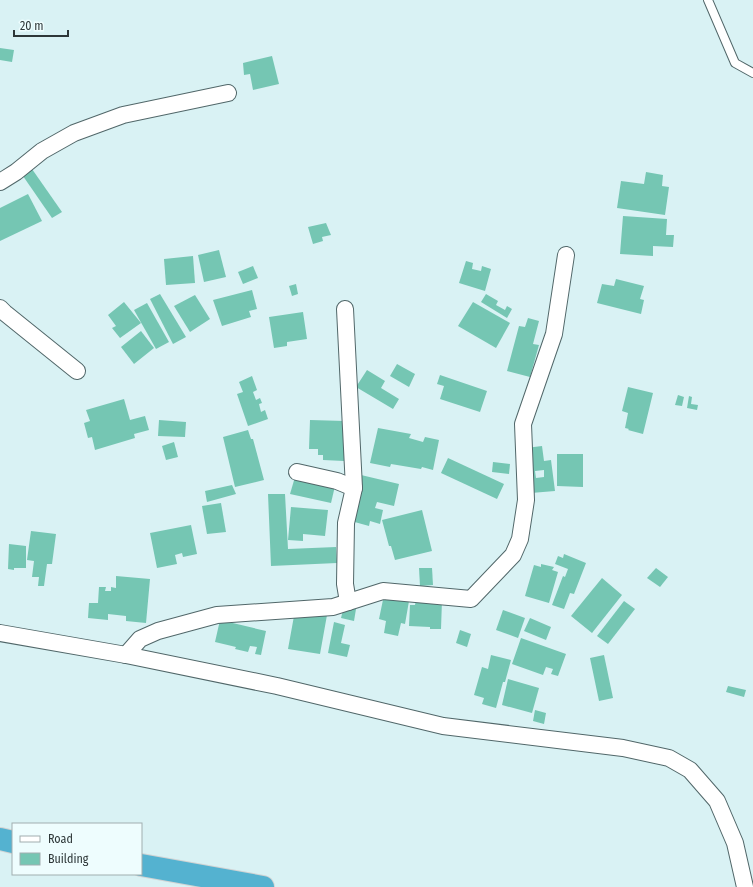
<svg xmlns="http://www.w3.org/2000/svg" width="753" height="887" viewBox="0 0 753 887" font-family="'Fira Sans Condensed',sans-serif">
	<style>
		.building { fill: #75c6b3; fill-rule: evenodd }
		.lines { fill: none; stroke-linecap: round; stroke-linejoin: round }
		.service-casing { stroke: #516769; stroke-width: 10 }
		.minor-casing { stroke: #516769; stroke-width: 18 }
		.trunk-casing { stroke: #d1d3d3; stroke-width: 24 }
		.service { stroke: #fff; stroke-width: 8 }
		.minor { stroke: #fff; stroke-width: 16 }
		.trunk { stroke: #54b2d0; stroke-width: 22 }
	</style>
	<rect width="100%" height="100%" fill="#d9f2f4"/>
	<!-- building -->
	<g class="building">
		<path d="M0 48 14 50 12 62 0 60Z"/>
		<path d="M272 56 279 84 253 90 250 74 244 75 243 63Z"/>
		<path d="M32 169 62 212 52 218 23 176Z"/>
		<path d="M646 172 663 175 662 186 669 187 665 215 617 208 621 181 644 184Z"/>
		<path d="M28 194 42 221 0 241V208Z"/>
		<path d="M623 216 667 219 666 235H674L673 247 653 246V256L620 254Z"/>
		<path d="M326 223 331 235 322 237 323 241 313 244 308 227Z"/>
		<path d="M219 250 226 277 204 282 198 255Z"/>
		<path d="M193 256 195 283 166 285 164 259Z"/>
		<path d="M466 261 473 263 472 269 481 271 482 266 491 269 485 291 459 283Z"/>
		<path d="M253 266 258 278 243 284 238 272Z"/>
		<path d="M616 279 644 286 640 299 644 300 641 314 597 303 602 284 614 286Z"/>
		<path d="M296 284 298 294 292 296 289 286Z"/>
		<path d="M252 290 257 309 249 311 251 317 222 326 213 300Z"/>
		<path d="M160 294 186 337 173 344 150 299Z"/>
		<path d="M486 294 498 301 496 305 505 310 507 306 512 309 507 318 481 302Z"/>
		<path d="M195 295 210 319 190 332 174 306Z"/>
		<path d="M124 302 141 323 120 338 112 328 116 326 108 315Z"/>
		<path d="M473 302 510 323 496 348 458 326Z"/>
		<path d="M147 303 169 342 156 349 134 310Z"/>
		<path d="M303 312 307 339 287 342V346L274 348 269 317Z"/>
		<path d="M528 318 539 321 533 344 539 345 530 377 507 371 519 326 525 327Z"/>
		<path d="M141 331 154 348 134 364 121 347Z"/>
		<path d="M397 364 415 374 409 387 390 376Z"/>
		<path d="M367 370 385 381 381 388 399 399 393 409 356 387Z"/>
		<path d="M440 375 487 391 480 412 440 399 444 386 437 384Z"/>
		<path d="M252 376 257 390 253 392 256 400 260 398 262 403 259 404 261 412 265 410 268 419 248 426 237 394 243 392 239 382Z"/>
		<path d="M628 387 653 393 643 434 628 430 629 429 625 428 628 413 622 411Z"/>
		<path d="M678 395 684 397 682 406 675 405Z"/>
		<path d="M689 396 692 397 691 404 698 405 697 410 687 408Z"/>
		<path d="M124 399 130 420 145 416 149 430 134 434 135 438 95 450 92 437 88 438 84 423 90 421 86 410Z"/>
		<path d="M159 420 186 422 185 437 158 436Z"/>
		<path d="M310 420 345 421 344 461 323 460V455H318V449H309Z"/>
		<path d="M378 428 411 434 409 438 423 442 425 437 439 440 433 470 422 467 421 469 391 464 390 467 370 463Z"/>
		<path d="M248 430 251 439H253L264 480 235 487 223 437Z"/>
		<path d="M174 442 178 457 166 460 162 446Z"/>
		<path d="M542 446 544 461 551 460 555 491 531 493 526 448ZM544 470V477L536 478 535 471Z"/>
		<path d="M557 454H583V487L557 486Z"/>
		<path d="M448 458 504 484 497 499 441 473Z"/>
		<path d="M493 462 510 464 509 474 492 472Z"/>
		<path d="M361 475 399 484 394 506 377 502 375 508 383 510 380 524 370 521 369 526 351 521Z"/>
		<path d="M295 477 335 486 331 503 290 494Z"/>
		<path d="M232 485 236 494 207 502 205 491Z"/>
		<path d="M268 494H285L288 549 336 547 337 563 271 566Z"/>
		<path d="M221 503 226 532 207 534 202 506Z"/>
		<path d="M291 507 328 510 325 536 303 534V541L288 540Z"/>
		<path d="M422 510 432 551 395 560 391 546H389L382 520Z"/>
		<path d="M191 525 197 554 183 557 182 553 175 555 177 564 157 568 150 533Z"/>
		<path d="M31 531 56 534 52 564H47L44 586H38L39 577H32L34 561 27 560Z"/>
		<path d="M9 544 26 546V568H14V570L8 569Z"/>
		<path d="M564 554 586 563 574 594 570 593 564 609 552 605 563 576 565 577 568 569 555 564 558 556 563 558Z"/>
		<path d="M541 564 554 567 552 570 558 572 549 603 525 596 534 565 541 567Z"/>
		<path d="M419 568H432L433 585 420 586Z"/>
		<path d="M656 568 668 577 660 587 647 578Z"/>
		<path d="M116 576 150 579 146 623 126 621V616L108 614V620L88 618 89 603H98L99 587H106L105 591H111V587L116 588Z"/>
		<path d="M602 578 622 595 592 633 571 616Z"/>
		<path d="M384 595 409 601 405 624 401 623 398 636 384 633 386 621 379 619Z"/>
		<path d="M416 599 442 600 441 629H430V627L409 626 410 605H415Z"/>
		<path d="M624 601 635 609 608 644 597 636Z"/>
		<path d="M344 606 356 609 354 621 341 618Z"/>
		<path d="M503 610 525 618 518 638 496 630Z"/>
		<path d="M306 611 327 615 320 654 288 649 294 616 305 618Z"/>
		<path d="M530 618 551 627 546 640 524 631Z"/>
		<path d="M220 620 266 631 261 655 255 654 257 647 250 646 248 652 235 649 236 647 215 642Z"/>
		<path d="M334 622 345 625 341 643 350 645 347 657 328 653Z"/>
		<path d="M460 630 471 634 467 647 456 643Z"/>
		<path d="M521 638 566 654 558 676 551 674 553 669 546 667 543 675 512 664Z"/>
		<path d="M491 655 511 660 505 682H503L496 708 482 704 484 698 474 695 482 667 488 669Z"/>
		<path d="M604 655 613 698 599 701 590 658Z"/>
		<path d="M508 679 539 688 532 713 502 705Z"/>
		<path d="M728 686 746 690 744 697 726 692Z"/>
		<path d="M535 710 546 713 544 724 533 721Z"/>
	</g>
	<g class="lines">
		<defs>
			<path id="service" d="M708 0 735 63 753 73"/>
			<g id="minor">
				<path d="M0 182 16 172 42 151 74 133 123 115 228 93"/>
				<path d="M0 308 5 313 77 371"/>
				<path d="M345 309 354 488 346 523 345 584 348 602"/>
				<path d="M297 472 337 481 354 488"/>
				<path d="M0 633 126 655 277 686 443 726 623 748 669 758 690 770 717 801 735 843 745 887"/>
				<path d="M126 655 140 639 158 631 217 615 333 607 383 591 471 599 513 555 520 539 526 500 523 424 554 334 566 255"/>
			</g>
			<g id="trunk">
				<path d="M0 839 13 842"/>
				<path d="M141 865 263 887"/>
			</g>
		</defs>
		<!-- service casing -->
		<use href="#service" class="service-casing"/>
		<!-- minor casing -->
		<use href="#minor" class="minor-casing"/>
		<!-- trunk casing -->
		<use href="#trunk" class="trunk-casing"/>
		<!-- service -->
		<use href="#service" class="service"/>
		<!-- minor -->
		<use href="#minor" class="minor"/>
		<!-- trunk -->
		<use href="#trunk" class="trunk"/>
	</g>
	<!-- legend -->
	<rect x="12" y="823" width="130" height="52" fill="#eefdfe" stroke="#a1aeaf"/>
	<rect x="20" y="836" width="20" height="6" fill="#ffffff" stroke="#a1aeaf"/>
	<text x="48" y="843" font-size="12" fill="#2d3738">Road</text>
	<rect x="20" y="853" width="20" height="12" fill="#75c6b3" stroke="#a1aeaf"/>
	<text x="48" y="863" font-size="12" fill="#2d3738">Building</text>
	<!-- scale -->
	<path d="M14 30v6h54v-6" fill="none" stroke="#2d3738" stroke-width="2"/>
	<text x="20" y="30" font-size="12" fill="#2d3738" stroke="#eefdfe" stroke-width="3" paint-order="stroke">20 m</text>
</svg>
